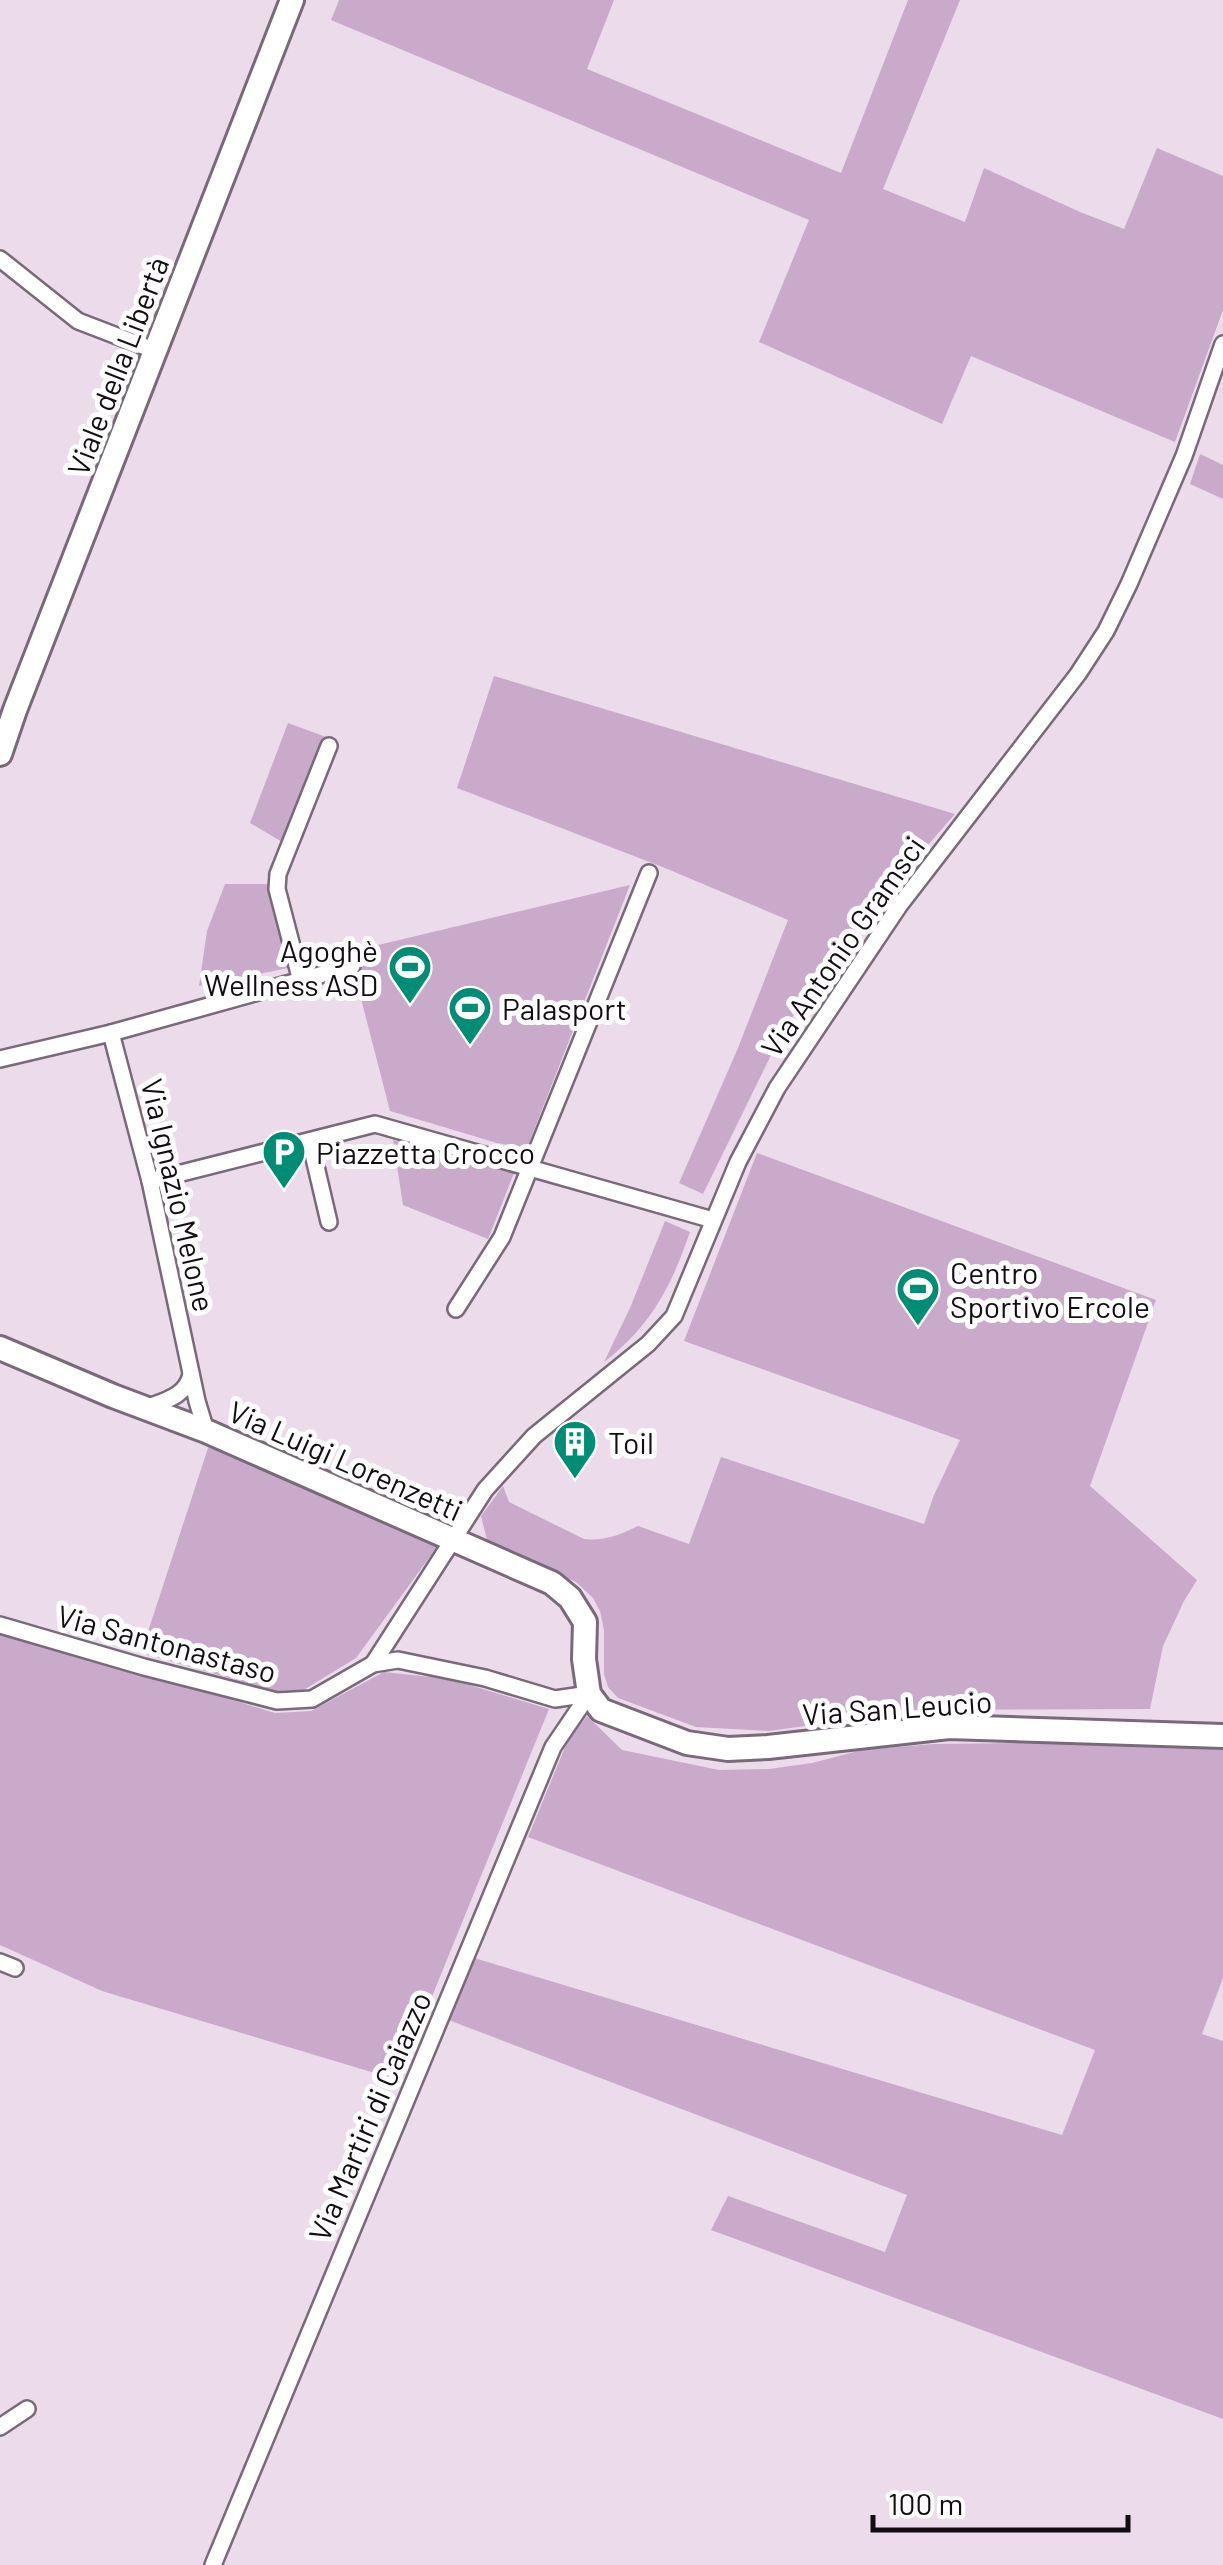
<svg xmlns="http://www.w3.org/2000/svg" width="1223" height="2565" viewBox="0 0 1223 2565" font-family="Barlow,sans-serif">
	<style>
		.green { fill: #caaacb }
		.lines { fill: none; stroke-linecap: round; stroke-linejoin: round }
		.street-casing { stroke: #796a79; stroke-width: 20 }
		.secondary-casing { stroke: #796a79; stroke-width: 28 }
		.street { stroke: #fff; stroke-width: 15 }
		.secondary { stroke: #fff; stroke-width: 22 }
		.labels { text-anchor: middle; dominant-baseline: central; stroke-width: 10; stroke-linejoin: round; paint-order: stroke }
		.street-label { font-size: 30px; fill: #130d13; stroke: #fff }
		.poi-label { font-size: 30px; fill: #130d13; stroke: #fff; text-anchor: start }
	</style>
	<rect width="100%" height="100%" fill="#ebdbeb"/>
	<!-- green -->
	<g class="green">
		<path d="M339 0H614L587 69 841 173 908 0H960L883 189 965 222 984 168 1080 212 1124 229 1157 148 1223 176V310L1175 442 971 356 942 424 759 342 809 220 331 20Z"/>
		<path d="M1200 454 1223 465V499L1190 484Z"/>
		<path d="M494 676 955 814 880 900 849 952 834 947 773 1051 703 1194 679 1183 738 1048 788 920 665 868 457 788Z"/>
		<path d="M288 723 326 737 284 843 250 823Z"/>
		<path d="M225 884H268L288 968 199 986 207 931Z"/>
		<path d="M630 885 527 1148 497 1143 390 1111 349 952Z"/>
		<path d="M393 1140 514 1173 488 1239 403 1205Z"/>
		<path d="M757 1153 1156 1300 1090 1486 1197 1580 1184 1601 1163 1646 1150 1709 883 1710 834 1722 769 1731 696 1727 618 1698 608 1687 604 1674V1630L600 1611 593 1598 576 1582 503 1551 487 1540 481 1516 503 1486 509 1502 584 1539C604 1541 620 1535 638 1526L689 1544 721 1457 924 1524 934 1495 960 1440 684 1341Z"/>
		<path d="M665 1221 690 1232C671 1287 651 1326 604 1362L630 1308Z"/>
		<path d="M210 1442 440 1543 356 1658 302 1691 279 1692 141 1653Z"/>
		<path d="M0 1634 135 1670 275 1713 311 1711 384 1672 450 1679 549 1709 398 2080 102 1991 0 1945Z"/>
		<path d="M587 1716 622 1750 719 1770 769 1769 812 1763 862 1750 933 1744 1116 1742 1223 1750V1978L1202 2034 1223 2041V2419L711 2230 728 2196 885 2252 907 2195 446 2019 471 1957 1062 2135 1095 2050 528 1837 568 1740Z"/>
	</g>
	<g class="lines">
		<defs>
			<g id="street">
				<path d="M0 259 78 321 156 351"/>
				<path d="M301 981 277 889 278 874 329 746"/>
				<path d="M111 1033 150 1181 197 1401 206 1431"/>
				<path d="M0 1059 111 1033 352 966"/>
				<path d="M310 1141 329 1222"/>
				<path d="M150 1181 375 1124 713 1220"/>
				<path d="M456 1309 502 1237 649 873"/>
				<path d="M146 1408C164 1401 187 1396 191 1374"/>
				<path d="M0 1625 144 1667 277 1701 312 1699 373 1664 398 1660 485 1678 555 1699 589 1694"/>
				<path d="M373 1664 485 1490 534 1436 648 1344 674 1316 738 1162 777 1088 899 906 1078 674 1106 631 1129 584 1184 456 1223 344"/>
				<path d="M0 1962 15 1968"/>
				<path d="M0 2427 27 2409"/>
				<path d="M213 2565 553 1747 589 1694"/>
			</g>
			<g id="secondary">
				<path d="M0 754 15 710 292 0"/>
				<path d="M0 1348 113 1396 206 1431 552 1583 570 1598 585 1622 584 1659 589 1694 601 1710 687 1743 728 1749 768 1747 949 1727 1223 1736"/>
			</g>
		</defs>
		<!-- street casing -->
		<use href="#street" class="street-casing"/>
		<!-- secondary casing -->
		<use href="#secondary" class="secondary-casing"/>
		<!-- street -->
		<use href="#street" class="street"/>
		<!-- secondary -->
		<use href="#secondary" class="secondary"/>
	</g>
	<!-- icons -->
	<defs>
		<symbol id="stadium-pin" viewBox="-11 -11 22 30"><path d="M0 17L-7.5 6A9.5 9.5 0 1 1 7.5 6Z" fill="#008d76" stroke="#fff"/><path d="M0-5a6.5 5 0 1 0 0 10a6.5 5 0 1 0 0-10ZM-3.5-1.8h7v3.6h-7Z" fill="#fff"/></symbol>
		<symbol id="parking-pin" viewBox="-11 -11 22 30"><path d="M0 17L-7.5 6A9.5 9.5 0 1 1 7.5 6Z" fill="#008d76" stroke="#fff"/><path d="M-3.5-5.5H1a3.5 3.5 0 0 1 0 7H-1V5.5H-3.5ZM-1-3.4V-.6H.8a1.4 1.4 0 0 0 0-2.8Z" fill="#fff"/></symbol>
		<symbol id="building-pin" viewBox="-11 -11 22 30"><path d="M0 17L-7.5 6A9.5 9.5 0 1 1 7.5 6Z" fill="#008d76" stroke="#fff"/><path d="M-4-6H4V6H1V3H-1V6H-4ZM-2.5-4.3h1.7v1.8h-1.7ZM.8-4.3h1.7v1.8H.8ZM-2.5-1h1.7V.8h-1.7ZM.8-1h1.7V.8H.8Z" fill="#fff"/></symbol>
	</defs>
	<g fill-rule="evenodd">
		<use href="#stadium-pin" x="385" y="942" width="50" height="68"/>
		<use href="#stadium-pin" x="445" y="983" width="50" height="68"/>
		<use href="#parking-pin" x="259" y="1127" width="50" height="68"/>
		<use href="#stadium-pin" x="893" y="1264" width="50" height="68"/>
		<use href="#building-pin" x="550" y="1417" width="50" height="68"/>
	</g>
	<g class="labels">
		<!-- street labels -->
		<g class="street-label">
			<text transform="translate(117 366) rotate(-69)">Viale della Libertà</text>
			<text transform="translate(842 946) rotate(-55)">Via Antonio Gramsci</text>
			<text transform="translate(179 1195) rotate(77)">Via Ignazio Melone</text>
			<text transform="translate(346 1460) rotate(24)">Via Luigi Lorenzetti</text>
			<text transform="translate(167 1643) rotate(15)">Via Santonastaso</text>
			<text transform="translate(897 1707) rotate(-4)">Via San Leucio</text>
			<text transform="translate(369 2116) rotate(-67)">Via Martiri di Caiazzo</text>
		</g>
		<!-- poi labels -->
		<g class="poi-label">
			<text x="378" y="950" text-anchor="end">Agoghè<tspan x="378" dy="34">Wellness ASD</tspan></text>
			<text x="502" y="1008">Palasport</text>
			<text x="316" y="1152">Piazzetta Crocco</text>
			<text x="950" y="1272">Centro<tspan x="950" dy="34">Sportivo Ercole</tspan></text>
			<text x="608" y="1442">Toil</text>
		</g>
	</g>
	<!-- scale -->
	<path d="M873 2515v15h255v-15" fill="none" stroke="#130d13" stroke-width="5"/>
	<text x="888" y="2515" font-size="30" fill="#130d13" stroke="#ffffff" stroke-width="8" paint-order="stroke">100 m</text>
</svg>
